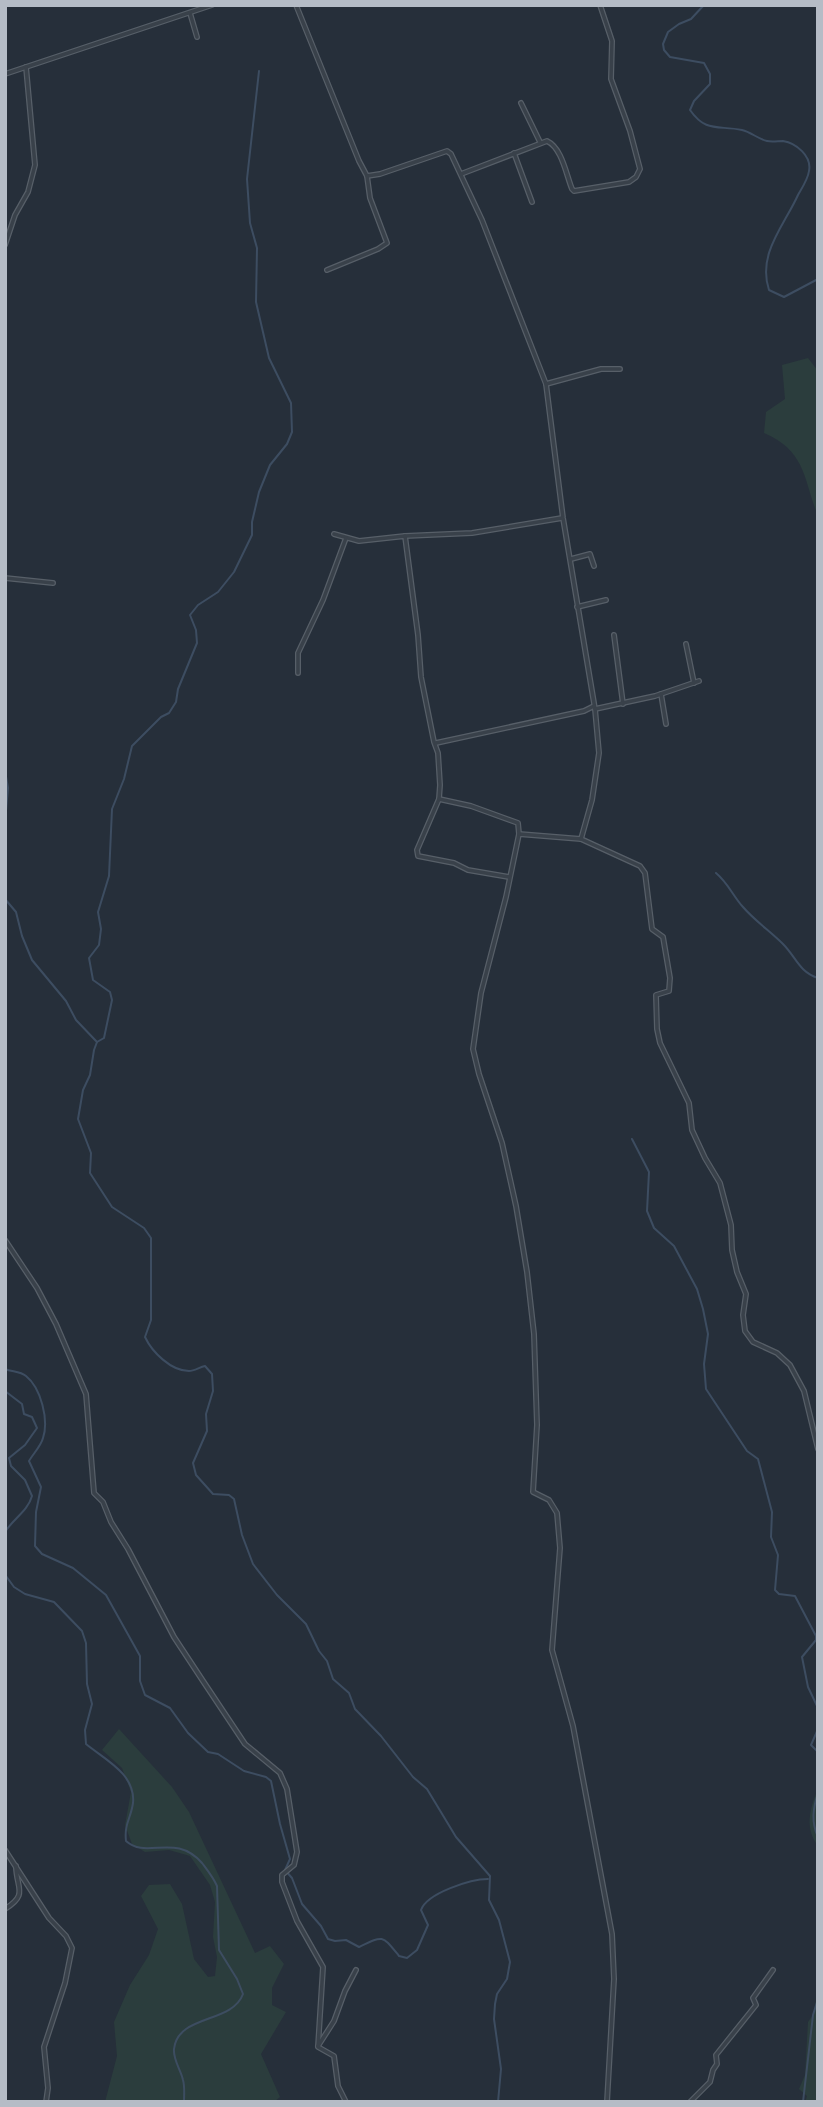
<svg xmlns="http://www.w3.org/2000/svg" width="823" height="2107" viewBox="0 0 823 2107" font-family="Signika,sans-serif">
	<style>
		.green { fill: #2b3d3d }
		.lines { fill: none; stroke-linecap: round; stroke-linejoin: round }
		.stream { stroke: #3d4d61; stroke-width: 2 }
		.street-casing { stroke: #575f68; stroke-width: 6 }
		.street { stroke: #39414a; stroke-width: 3.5 }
	</style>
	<rect width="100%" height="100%" fill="#262f3a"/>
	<!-- green -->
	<g class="green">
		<path d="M808 358 818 371V516C803 478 806 451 764 433L766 412 785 399 782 365Z"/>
		<path d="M119 1729 172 1787 189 1812 255 1953 270 1946 284 1964 272 1988V2005L286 2012 261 2054 280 2097 274 2102H105L117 2056 114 2022 130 1985 149 1955 158 1929 141 1896 149 1885 170 1884 182 1904 194 1959 208 1977 215 1976 217 1957 213 1937 215 1902 210 1885 190 1856 169 1850 145 1852 132 1844 125 1825 131 1792 122 1768 102 1750Z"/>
		<path d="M818 1789V1846C804 1828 810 1808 818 1789Z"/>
		<path d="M818 1991V2102H805L807 2096 799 2089 805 2075 808 2022 813 2015Z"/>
	</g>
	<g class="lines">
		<!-- stream -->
		<g class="stream">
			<path d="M704 5 691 19 679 24 668 32 663 44 664 50 670 57 704 63 710 74V84L694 101 690 110C706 133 718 125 742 130 751 132 758 139 767 141 772 142 778 141 783 141 796 143 812 156 809 171 808 179 802 188 798 195 784 226 757 254 769 290L784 297 818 279"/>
			<path d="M259 71 247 179 250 223 257 248 256 302 269 358 291 403 292 432 287 444 270 465 259 492 252 522V535L234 572 218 592 198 605 190 615 196 630 197 643 178 689 176 702 169 713 161 717 132 746 124 779 112 809 109 876 98 912 101 929 99 945 89 958 93 980 110 992 112 1000 104 1038 97 1042 94 1050 90 1075 83 1090 78 1119 91 1153 90 1173 112 1207 144 1228 151 1238V1320L145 1337C152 1352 171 1371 189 1371 194 1371 200 1367 205 1366L212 1374 213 1391 206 1414 207 1431 193 1463 196 1475 213 1494 229 1495 234 1499 242 1535 253 1564 277 1595 306 1624 319 1651 327 1661 333 1679 349 1693 355 1709 381 1736 413 1777 427 1789 456 1837 490 1876 489 1900 499 1920 510 1962 507 1979 497 1994 495 2004 494 2019 501 2069 498 2102"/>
			<path d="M5 771 8 788 5 822"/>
			<path d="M716 873C728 883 733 896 743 907 755 921 770 931 783 944 796 957 799 972 818 978"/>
			<path d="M5 899 16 912 22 936 32 960 66 1001 76 1020 97 1042"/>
			<path d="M632 1139 649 1172 647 1211 654 1228 674 1246 697 1289 703 1309 708 1334 704 1364 706 1389 747 1451 758 1459 772 1512 771 1537 778 1555 775 1590 779 1594 795 1596 816 1636V1640L802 1657 808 1687 818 1708"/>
			<path d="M5 1347V1354"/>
			<path d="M5 1369C12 1372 20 1371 26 1376 41 1388 49 1420 43 1438 41 1446 33 1454 29 1461L41 1487 36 1512 35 1546 42 1554 73 1568 106 1595 140 1656V1681L145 1695 170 1708 188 1733 208 1752 218 1754 244 1771 266 1777 271 1781 280 1824 290 1859 285 1870 292 1878 302 1904 321 1926 328 1939 335 1941 346 1940 359 1947C384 1935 382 1935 399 1956L407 1958 417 1950 428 1925 421 1910C427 1893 471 1879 488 1879"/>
			<path d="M5 1391 22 1404 24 1414 32 1417 37 1428 25 1445 9 1458 11 1466 25 1480 32 1496C28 1511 13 1519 5 1532"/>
			<path d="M5 1561 6 1576 14 1587 25 1594 54 1602 82 1631 86 1643 87 1684 92 1704 85 1730 86 1744C104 1759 136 1774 133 1803 131 1818 124 1824 126 1841 147 1860 175 1832 202 1863 208 1871 213 1877 217 1886L219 1950 237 1979 243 1994C232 2024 178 2014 174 2049 173 2060 181 2070 183 2080 185 2087 184 2095 184 2102"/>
			<path d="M818 1729 811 1745 818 1752"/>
			<path d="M818 1793C813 1808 811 1822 818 1837"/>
			<path d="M803 2102 813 2015 818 1999"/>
		</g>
		<defs>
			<g id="street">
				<path d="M296 5 359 161 367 176 380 174 447 151 451 154 482 220 546 384 563 518 595 709 599 753 592 800 581 839 519 834 506 897 481 993 473 1049 479 1074 502 1143 516 1206 527 1272 534 1334 537 1425 533 1492 549 1500 557 1513 560 1548 552 1650 573 1726 612 1934 614 1979 607 2102"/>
				<path d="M190 13 197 37"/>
				<path d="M5 74 212 5"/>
				<path d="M521 103 540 142"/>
				<path d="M514 153 532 202"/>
				<path d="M461 174 547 141C562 148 566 174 572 189L574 191 629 182 636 177 640 169 630 131 611 79 612 41 600 5"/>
				<path d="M5 245 15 215 28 192 35 165 26 67"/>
				<path d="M327 270 378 249 387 243 370 198 367 176"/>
				<path d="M546 384 601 369H620"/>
				<path d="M334 534 359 541 405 536 418 635 421 677 434 742 438 753 440 785 439 799 417 850 418 856 454 863 468 870 509 877"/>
				<path d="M405 536 472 533 562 518"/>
				<path d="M571 559 590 554 594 566"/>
				<path d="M5 578 53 583"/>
				<path d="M577 607 606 600"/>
				<path d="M614 635 623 704"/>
				<path d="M686 644 694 683"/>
				<path d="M298 673V653L323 600 346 538"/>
				<path d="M661 694 666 724"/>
				<path d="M595 709 655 696 699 681"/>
				<path d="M436 743 584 711 594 706"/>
				<path d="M439 799 471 806 518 823 519 834"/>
				<path d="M581 839 640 866 645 873 652 929 663 937 670 978 669 991 656 995 657 1029 660 1043 689 1103 692 1130 705 1158 720 1183 731 1225 732 1250 737 1272 746 1294 743 1315 745 1331 753 1342 777 1353 790 1365 804 1391 818 1449"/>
				<path d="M5 1240 37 1288 56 1324 86 1394 94 1493 103 1502 111 1522 128 1549 174 1637 203 1681 245 1744 280 1773 287 1789 297 1852 294 1865 282 1875V1882L297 1921 323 1967 318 2047 334 2056 338 2086 346 2102"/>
				<path d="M5 1850 49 1918 66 1936 72 1948 65 1983 44 2047 48 2088 46 2102"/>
				<path d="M5 1909C29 1894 16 1888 16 1866"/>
				<path d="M318 2046 334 2021 345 1991 356 1970"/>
				<path d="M690 2102 710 2082 713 2070 717 2064 716 2055 756 2005 753 1998 773 1970"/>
			</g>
		</defs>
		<!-- street casing -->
		<use href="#street" class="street-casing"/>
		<!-- street -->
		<use href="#street" class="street"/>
	</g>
	<!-- border -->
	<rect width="823" height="2107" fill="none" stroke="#b5bcc6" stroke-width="14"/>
</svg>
